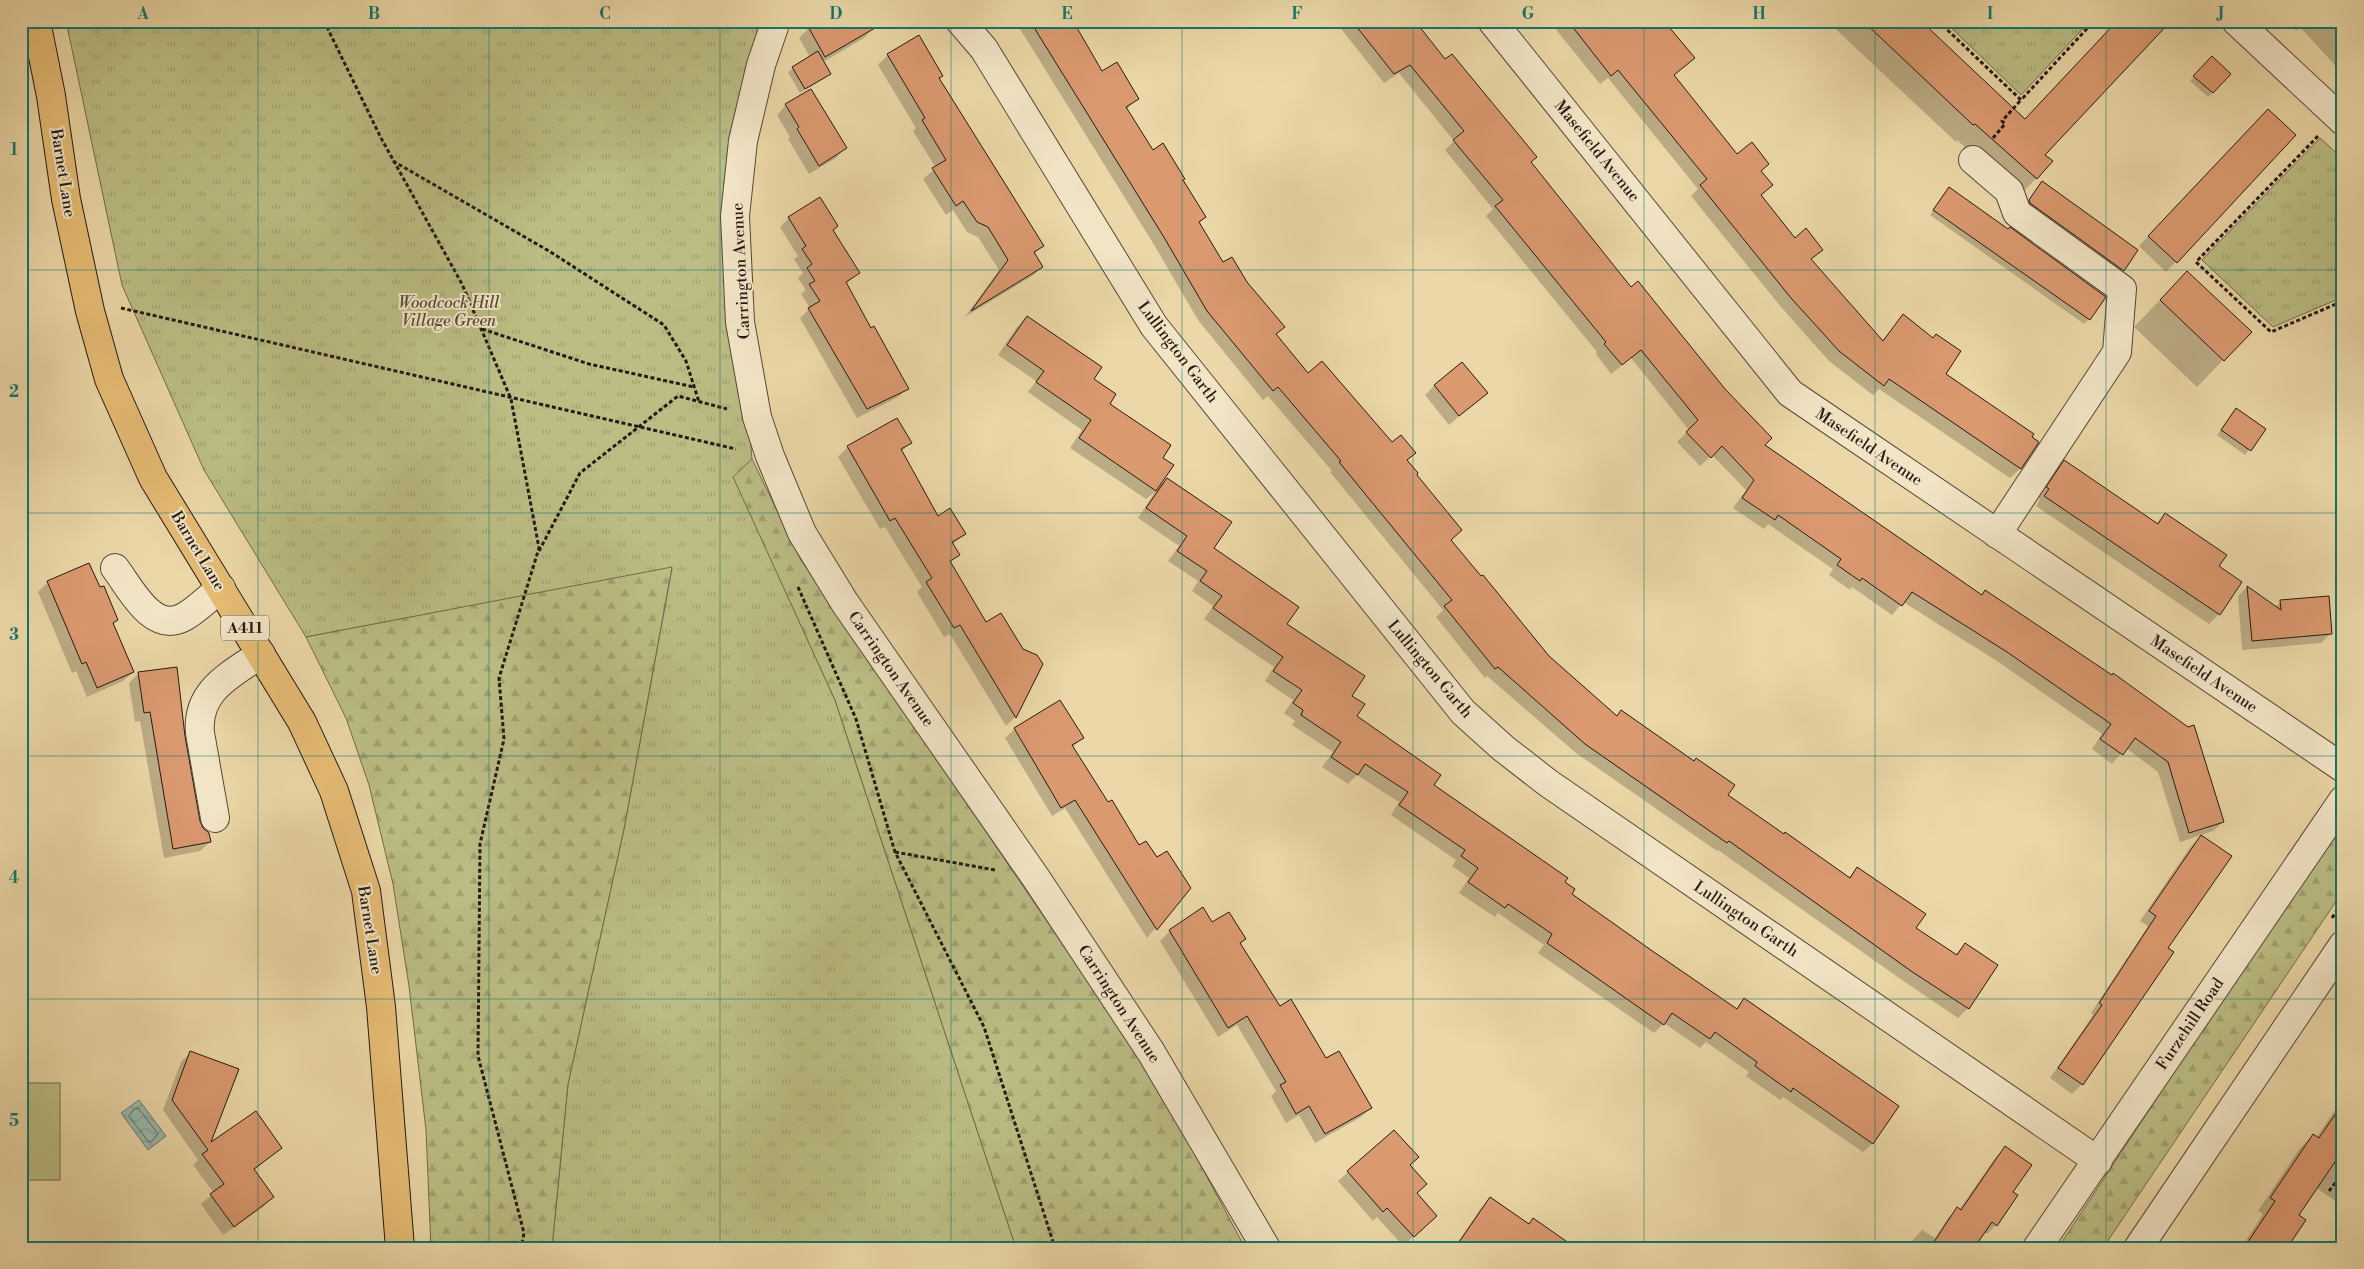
<svg xmlns="http://www.w3.org/2000/svg" width="2364" height="1269" viewBox="0 0 2364 1269" font-family="'Libre Bodoni',serif">
	<style>
		.grass { fill: url(#grass-tufts); stroke: #706b4c }
		.forest { fill: url(#forest-firs); stroke: #706b4c }
		.garden { fill: #bbbd84; stroke: #706b4c }
		.water { fill: url(#water-waves); stroke: #6a796f }
		.shadow { fill: #0003 }
		.lines { fill: none; stroke-linecap: round; stroke-linejoin: round }
		.shore { stroke: #5e6960; stroke-width: 1 }
		.building { fill: #db9970; stroke: #251914 }
		.minor-casing { stroke: #564839; stroke-width: 30 }
		.major-casing { stroke: #251914; stroke-width: 30 }
		.path { stroke: #251914; stroke-width: 3; stroke-dasharray: 4 2.5; stroke-linecap: butt }
		.minor { stroke: #f2e5c6; stroke-width: 28 }
		.major { stroke: #e6bc74; stroke-width: 28 }
		.grid { fill: none; stroke: #0f766e; stroke-width: 1; stroke-opacity: 0.55 }
		.labels { text-anchor: middle; dominant-baseline: central; stroke-width: 4; stroke-linejoin: round; paint-order: stroke }
		.shield { fill: #f2e5c6; stroke: #625649; stroke-width: 1 }
		.shield-label { font-size: 15px; font-weight: bold; fill: #251914 }
		.street-label { font-size: 16px; fill: #251914; stroke: #f2e5c6 }
		.park-label { font-size: 16px; font-style: italic; fill: #524a36; stroke: #f2e5c6 }
		.neatline { fill: none; stroke: #0f766e; stroke-width: 2 }
		.grid-label { font-size: 16px; text-anchor: middle; font-weight: bold; fill: #0f766e }
	</style>
	<defs>
		<pattern id="grass-tufts" width="24" height="20" patternUnits="userSpaceOnUse" patternTransform="scale(1.25)"><rect width="24" height="20" fill="#bbbd84"/><path d="M3 7l-1-3M5 7V3M7 7l1-3M15 17l-1-3M17 17v-4M19 17l1-3" fill="none" stroke="#a1a271"/></pattern>
		<pattern id="forest-firs" width="22" height="20" patternUnits="userSpaceOnUse" patternTransform="scale(1.25)"><rect width="22" height="20" fill="#bbbd84"/><path d="M5 1l3.5 6h-7zM16 11l3.5 6h-7z" fill="#a1a271"/></pattern>
		<pattern id="water-waves" width="16" height="10" patternUnits="userSpaceOnUse" patternTransform="scale(1.25)"><rect width="16" height="10" fill="#98b9ab"/><path d="M0 5q4-4 8 0t8 0" fill="none" stroke="#839e92"/></pattern>
	</defs>
	<rect width="100%" height="100%" fill="#ebd7a7"/>
	<filter id="stains"><feTurbulence type="fractalNoise" baseFrequency=".004" numOctaves="4"/><feColorMatrix values="0 0 0 0 .2 0 0 0 0 .09 0 0 0 0 .02 0 0 0 .5 -.17"/></filter>
	<radialGradient id="worn" r=".72"><stop offset=".6" stop-color="#630" stop-opacity="0"/><stop offset="1" stop-color="#630" stop-opacity=".3"/></radialGradient>
	<!-- grass -->
	<g class="grass">
		<path d="M66 21H766L726 175 752 459 734 478 835 700 1016 1248H552L568 1084 624 829 672 568 306 637 204 470 122 285Z"/>
		<path d="M1944 21H2090L2021 95Z"/>
		<path d="M2320 138 2343 159V297L2273 327 2202 260Z"/>
	</g>
	<!-- forest -->
	<g class="forest">
		<path d="M752 459 801 560 1157 1083 1245 1248H1016L835 700 733 477Z"/>
		<path d="M672 567 624 829 568 1084 552 1248H431L426 1130 409 986 393 884 369 785 346 718 306 637Z"/>
		<path d="M2343 816V891L2103 1248H2058Z"/>
	</g>
	<!-- garden -->
	<rect class="garden" x="21" y="1083" width="39" height="97"/>
	<!-- water -->
	<path class="water" d="M139 1100 166 1136 148 1150 121 1113Z"/>
	<!-- shadow -->
	<g class="shadow">
		<path d="M1015 21H1083L1075 27 1102 72 1137 99 1126 110 1152 152 1182 180 1205 217 1198 224 1222 264 1308 374 1406 460 1450 540 1548 657 1616 717 1621 712 1726 795 1848 878 1857 869 1914 928 1955 955 1965 944 1996 965 1968 1008 1958 1018 1902 980 1718 850 1717 851 1576 753 1487 676 1485 678 1436 617 1443 610 1330 472 1332 471 1268 396 1263 400 1198 320 1156 248Z"/>
		<path d="M1335 21H1414L1630 289 1763 445 1981 596 2112 677 2223 822 2213 831 2180 842 2158 772 2126 748 2112 764 2092 749 2102 734 1997 661 1903 602 1892 615 1852 587 1850 590 1829 575 1833 569 1768 524 1764 529 1733 508 1746 490 1712 455 1700 466 1677 442 1689 430 1631 358 1611 374 1596 354 1597 352 1486 216 1493 209 1445 150 1454 141 1399 73 1384 83Z"/>
		<path d="M1549 21H1645L1693 58 1673 76 1737 156 1760 172V196L1795 239 1821 249 1810 260 1882 341 1903 316 1944 374 2037 443 2020 469 2010 478 1879 389 1873 395 1829 361 1781 307 1691 196 1698 189 1608 78 1600 84Z"/>
		<path d="M1827 21H1919L2052 162 2019 196 1957 140 1956 142Z"/>
		<path d="M2287 21H2343V74L2300 27 2296 31Z"/>
		<path d="M809 28H873L864 38 823 62 830 74 800 93 788 72 810 57 799 38Z"/>
		<path d="M918 37 938 79 1042 246 1034 254 1042 267 1032 276 965 317 999 270 978 237 967 232 953 210 946 215 923 179 936 168 913 131 916 128 878 65 888 55Z"/>
		<path d="M2212 57 2229 74 2208 97 2190 81Z"/>
		<path d="M786 105 845 148 836 158 809 174 788 139 790 137 777 115Z"/>
		<path d="M2258 120 2295 135 2166 272 2139 246Z"/>
		<path d="M2042 183 2137 250 2118 275 2025 205Z"/>
		<path d="M1945 193 2008 230 2104 297 2089 319 2084 324 1930 215Z"/>
		<path d="M789 218 837 226 832 231 858 273 846 284 871 330 908 388 898 397 857 418 800 318 810 308 801 294 806 290 798 278 803 273 794 259 798 256 780 227Z"/>
		<path d="M2161 299 2250 332 2197 387 2134 327Z"/>
		<path d="M1027 317 1092 379 1108 404 1161 458 1158 486 1167 479 1212 549 1286 624 1350 696 1355 716 1432 786 1564 883 1570 895 1736 1009 1745 1000 1873 1143 1863 1152 1783 1097 1780 1100 1746 1076 1749 1072 1706 1042 1700 1048 1664 1023 1654 1033 1538 953 1544 945 1498 913 1495 917 1459 893 1469 878 1452 866 1456 860 1391 815 1399 802 1357 775 1348 784 1322 767 1333 752 1292 725 1295 721 1284 713 1293 700 1265 681 1274 667 1204 619 1213 606 1192 591 1198 581 1168 561 1179 546 1138 518 1155 492 1146 499 1070 448 1082 430 1028 392 1036 381 998 355 1017 327Z"/>
		<path d="M1435 385 1486 393 1449 425 1425 395Z"/>
		<path d="M2232 414 2265 429 2245 455 2217 435Z"/>
		<path d="M910 443 901 452 937 518 965 534 952 545 958 555 950 563 986 623 1041 664 1015 717 1006 726 950 634 944 637 917 592 922 587 885 527 880 529 838 457 848 447Z"/>
		<path d="M2065 462 2156 524 2165 514 2218 567 2241 583 2219 614 2209 624 2036 506 2040 499 2038 497 2055 471Z"/>
		<path d="M48 582 116 620 112 624 133 672 123 681 87 697 76 671 72 673 38 592Z"/>
		<path d="M2247 587 2275 607 2281 602 2331 633 2321 643 2242 650 2238 596Z"/>
		<path d="M139 673 183 736 198 821 210 842 200 851 164 858 140 721 135 722 129 683Z"/>
		<path d="M1015 729 1082 738 1072 748 1107 804 1139 847 1157 859 1189 888 1147 938 1065 808 1052 816 1005 738Z"/>
		<path d="M2201 836 2167 948 2082 1084 2072 1094 2050 1078 2093 1015 2091 1013 2148 926 2140 921 2191 846Z"/>
		<path d="M1212 924 1244 939 1240 944 1280 1008 1371 1108 1361 1117 1315 1143 1299 1115 1286 1123 1271 1096 1276 1091 1237 1025 1218 1037 1160 941 1170 931Z"/>
		<path d="M191 1052 208 1146 281 1148 253 1171 272 1197 263 1207 223 1235 201 1204 214 1193 193 1165 198 1160 163 1110 181 1062Z"/>
		<path d="M2343 1098V1206L2316 1188 2297 1216 2285 1248H2241L2263 1214 2258 1211 2300 1148 2313 1136 2316 1138Z"/>
		<path d="M1394 1132 1409 1166 1426 1225 1403 1246 1377 1217 1373 1221 1338 1181Z"/>
		<path d="M2005 1148 2012 1192 1996 1225 1987 1234 1983 1232 1972 1248H1906L1922 1230 1935 1238 1948 1218 1958 1209 1959 1210 1995 1158Z"/>
		<path d="M1491 1199 1528 1225 1533 1219 1574 1248H1454L1481 1208Z"/>
		<path d="M1601 1242 1609 1248H1596Z"/>
	</g>
	<g class="lines">
		<!-- shore -->
		<path class="shore" d="M136 1108 139 1109 158 1134 151 1142 148 1141 129 1116Z"/>
	</g>
	<!-- building -->
	<g class="building">
		<path d="M805 21H887L825 57Z"/>
		<path d="M1030 21H1073L1102 71 1117 62 1139 99 1126 107 1153 150 1163 143 1185 179 1183 180 1206 217 1199 222 1223 262 1232 257 1247 282 1285 327 1276 334 1308 373 1322 361 1392 442 1401 435 1416 453 1407 460 1418 473 1417 475 1462 530 1451 540 1481 576 1483 575 1549 656 1617 716 1621 710 1694 761 1696 758 1735 785 1728 795 1784 834 1785 832 1850 878 1857 867 1926 914 1916 928 1957 955 1965 943 1998 965 1969 1009 1911 971 1729 841 1727 843 1585 744 1498 667 1495 669 1444 606 1452 600 1339 462 1341 461 1278 387 1273 391 1207 311 1165 239Z"/>
		<path d="M1352 21H1415L1445 59 1452 54 1537 157 1531 162 1631 287 1638 281 1725 389 1772 438 1765 445 1982 595 1985 590 2112 675 2113 673 2188 727 2194 725 2224 822 2189 833 2168 762 2135 738 2123 755 2100 739 2111 724 2007 652 1912 592 1902 606 1862 578 1860 581 1837 565 1841 559 1778 515 1775 520 1742 498 1754 480 1722 446 1711 458 1686 432 1698 420 1641 350 1622 365 1604 344 1606 342 1495 206 1503 200 1453 140 1464 131 1410 65 1394 74Z"/>
		<path d="M1568 21H1664L1695 58 1674 75 1737 154 1752 142 1769 164 1761 171 1773 185 1761 195 1795 238 1806 228 1823 250 1811 259 1883 341 1903 314 1933 338 1936 334 1961 351 1946 374 2034 434 2032 437 2039 442 2021 469 1889 379 1884 386 1839 351 1791 298 1700 185 1707 179 1618 70 1611 76Z"/>
		<path d="M1863 21H1921L2025 119 2117 21H2171L2045 155 2053 161 2037 179 1975 124 1973 125Z"/>
		<path d="M919 35 943 76 939 78 1044 246 1034 252 1043 267 971 311 1008 260 988 227 977 222 963 201 956 206 932 168 946 160 922 120 925 118 887 54Z"/>
		<path d="M818 51 831 74 805 89 792 67Z"/>
		<path d="M2212 56 2231 74 2213 93 2193 76Z"/>
		<path d="M811 89 847 148 819 166 797 129 799 127 785 104Z"/>
		<path d="M2268 109 2296 135 2177 263 2148 236Z"/>
		<path d="M2042 181 2138 250 2124 271 2030 203 2029 200Z"/>
		<path d="M1949 187 2008 229 2010 227 2106 297 2090 320 1933 210Z"/>
		<path d="M820 197 838 226 833 230 860 273 846 282 871 328 874 326 909 389 867 409 808 308 820 301 809 284 815 281 807 268 812 264 802 249 806 246 788 217Z"/>
		<path d="M2187 271 2252 332 2224 361 2160 300Z"/>
		<path d="M1027 316 1102 367 1094 379 1116 394 1110 404 1171 445 1163 458 1174 465 1156 491 1079 438 1091 420 1036 382 1044 371 1007 345Z"/>
		<path d="M1462 362 1488 393 1459 416 1434 385Z"/>
		<path d="M2236 408 2266 429 2251 451 2221 430Z"/>
		<path d="M897 418 912 443 901 449 938 516 950 508 966 534 952 542 960 555 950 561 986 622 1001 613 1023 649 1037 655 1043 664 1016 718 960 625 954 628 926 582 932 578 895 518 890 521 847 446Z"/>
		<path d="M2064 460 2158 524 2165 513 2227 555 2219 566 2242 582 2220 615 2044 496 2049 489 2046 487Z"/>
		<path d="M1167 478 1232 522 1214 548 1299 607 1287 624 1365 676 1352 696 1365 704 1357 716 1441 775 1434 785 1568 878 1565 882 1575 889 1572 894 1651 950 1737 1009 1744 998 1899 1106 1873 1144 1793 1088 1791 1092 1755 1066 1757 1062 1715 1032 1710 1039 1672 1013 1664 1025 1547 943 1552 934 1508 904 1505 908 1468 882 1478 868 1461 856 1465 850 1399 805 1408 792 1365 764 1358 775 1331 757 1341 742 1301 715 1303 710 1293 703 1302 690 1273 671 1283 657 1213 608 1222 596 1200 581 1207 571 1177 551 1187 536 1146 508Z"/>
		<path d="M89 563 100 587 104 586 118 620 113 623 134 672 97 688 86 662 82 664 47 581Z"/>
		<path d="M2247 586 2281 610 2280 600 2329 596 2332 634 2252 641Z"/>
		<path d="M177 667 185 736 200 821 203 828 209 833 211 842 173 849 150 712 144 713 138 672Z"/>
		<path d="M1060 700 1084 738 1072 745 1108 802 1112 800 1139 845 1146 841 1157 857 1167 851 1191 888 1157 930 1075 800 1061 808 1014 728Z"/>
		<path d="M2201 835 2232 856 2168 948 2174 952 2083 1085 2058 1068 2102 1005 2099 1003 2156 916 2149 911Z"/>
		<path d="M1203 907 1212 922 1229 912 1246 939 1240 943 1280 1006 1291 999 1326 1058 1339 1051 1372 1108 1325 1134 1309 1106 1296 1114 1280 1085 1286 1082 1247 1016 1228 1028 1169 930Z"/>
		<path d="M190 1051 239 1069 211 1142 256 1111 282 1148 254 1169 274 1197 234 1227 210 1194 224 1184 202 1154 208 1150 172 1100Z"/>
		<path d="M2343 1103V1150L2299 1215 2306 1220 2287 1248H2244L2275 1201 2270 1198 2313 1134 2319 1138Z"/>
		<path d="M1394 1130 1419 1157 1410 1165 1427 1184 1417 1193 1437 1216 1414 1237 1387 1208 1383 1212 1347 1171Z"/>
		<path d="M2005 1146 2032 1165 2013 1192 2018 1195 1997 1226 1992 1222 1974 1248H1930L1957 1207 1961 1210Z"/>
		<path d="M1490 1197 1529 1224 1533 1218 1576 1248H1455Z"/>
	</g>
	<g class="lines">
		<defs>
			<g id="minor">
				<path d="M776 21 761 65 743 141 735 216 740 322 757 417 770 456 802 533 845 603 1036 878 1151 1052 1266 1248"/>
				<path d="M960 21 984 49 1154 326 1463 712 1503 748 1548 783 2098 1161"/>
				<path d="M1492 21 1790 393 2343 768"/>
				<path d="M2236 21 2343 121"/>
				<path d="M1973 160 2009 191 2017 213 2122 289 2117 352 1997 534"/>
				<path d="M115 568C131 589 152 634 184 617 197 610 209 597 221 588"/>
				<path d="M215 818 200 733C196 691 230 675 261 654"/>
				<path d="M2037 1248 2343 800"/>
				<path d="M2138 1248 2343 945"/>
			</g>
			<path id="major" d="M36 21 51 96 66 199 90 311 109 379 153 478 302 722 334 791 366 891 381 1007 400 1248"/>
		</defs>
		<!-- minor casing -->
		<use href="#minor" class="minor-casing"/>
		<!-- major casing -->
		<use href="#major" class="major-casing"/>
		<!-- path -->
		<g class="path">
			<path d="M324 21 381 138 462 284 511 399 539 548 499 678 504 739 480 844 478 1056 524 1233 521 1248"/>
			<path d="M1938 21 2021 100 2094 21"/>
			<path d="M2318 136 2196 262 2271 332 2343 301"/>
			<path d="M1993 138 2005 124 2002 121 2021 100"/>
			<path d="M393 161 549 251 664 325 686 361 699 402"/>
			<path d="M121 308 736 449"/>
			<path d="M482 329 589 364 694 387"/>
			<path d="M539 551 580 473 678 396 727 409"/>
			<path d="M798 587 856 719 895 852 984 1027 1055 1248"/>
			<path d="M895 852 995 870"/>
			<path d="M2332 918 2343 901"/>
			<path d="M2329 1191 2343 1173"/>
		</g>
		<!-- minor -->
		<use href="#minor" class="minor"/>
		<!-- major -->
		<use href="#major" class="major"/>
	</g>
	<!-- grid -->
	<path class="grid" d="M258 21V1248M489 21V1248M720 21V1248M951 21V1248M1182 21V1248M1413 21V1248M1644 21V1248M1875 21V1248M2106 21V1248M21 270H2343M21 513H2343M21 756H2343M21 999H2343"/>
	<g class="labels">
		<!-- shield labels -->
		<rect class="shield" x="221" y="615.5" width="48" height="25" rx="4"/>
		<g class="shield-label">
			<text x="245" y="628">A411</text>
		</g>
		<!-- street labels -->
		<g class="street-label">
			<text transform="translate(1597 151) rotate(51)">Masefield Avenue</text>
			<text transform="translate(63 173) rotate(81)">Barnet Lane</text>
			<text transform="translate(741 271) rotate(-93)">Carrington Avenue</text>
			<text transform="translate(1178 352) rotate(53)">Lullington Garth</text>
			<text transform="translate(1869 447) rotate(34)">Masefield Avenue</text>
			<text transform="translate(198 551) rotate(59)">Barnet Lane</text>
			<text transform="translate(891 669) rotate(55)">Carrington Avenue</text>
			<text transform="translate(1430 669) rotate(50)">Lullington Garth</text>
			<text transform="translate(2204 674) rotate(34)">Masefield Avenue</text>
			<text transform="translate(1746 919) rotate(34)">Lullington Garth</text>
			<text transform="translate(370 930) rotate(81)">Barnet Lane</text>
			<text transform="translate(1119 1004) rotate(57)">Carrington Avenue</text>
			<text transform="translate(2190 1024) rotate(-56)">Furzehill Road</text>
		</g>
		<!-- park labels -->
		<g class="park-label">
			<text x="449" y="303">Woodcock Hill<tspan x="449" dy="18">Village Green</tspan></text>
		</g>
	</g>
	<!-- margin -->
	<rect width="2364" height="1269" fill="none" stroke="#ebd7a7" stroke-width="55"/>
	<rect x="28" y="28" width="2308" height="1214" class="neatline"/>
	<g class="grid-label">
		<text x="143" y="19">A</text>
		<text x="374" y="19">B</text>
		<text x="605" y="19">C</text>
		<text x="836" y="19">D</text>
		<text x="1067" y="19">E</text>
		<text x="1297" y="19">F</text>
		<text x="1528" y="19">G</text>
		<text x="1759" y="19">H</text>
		<text x="1990" y="19">I</text>
		<text x="2221" y="19">J</text>
		<text x="14" y="155">1</text>
		<text x="14" y="397">2</text>
		<text x="14" y="640">3</text>
		<text x="14" y="883">4</text>
		<text x="14" y="1126">5</text>
	</g>
	<rect width="100%" height="100%" filter="url(#stains)"/>
	<rect width="100%" height="100%" fill="url(#worn)"/>
</svg>
